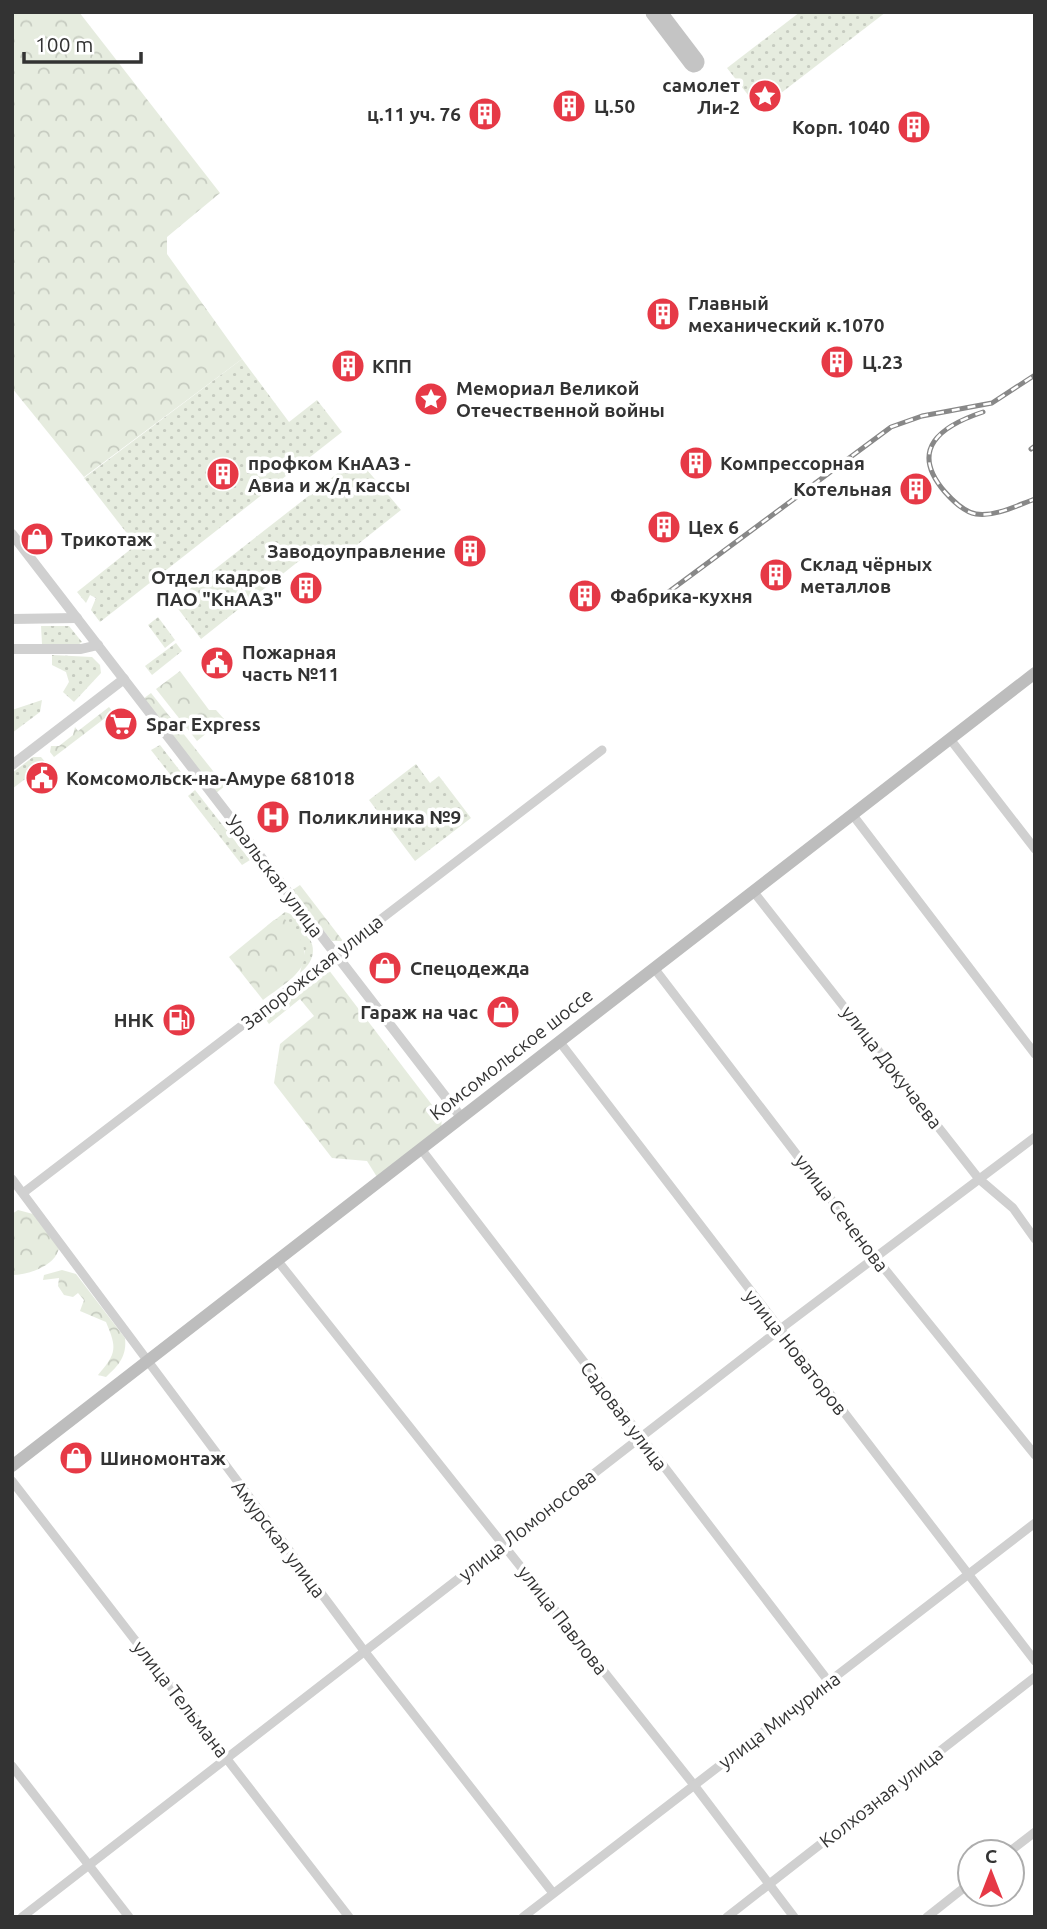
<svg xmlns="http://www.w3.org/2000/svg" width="1047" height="1929" viewBox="0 0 1047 1929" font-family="Ubuntu,sans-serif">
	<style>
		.green { fill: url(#green-dots) }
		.forest { fill: url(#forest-crowns) }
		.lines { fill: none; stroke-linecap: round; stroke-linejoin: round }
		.taxiway { stroke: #c4c4c4; stroke-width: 21 }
		.minor { stroke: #d0d0d0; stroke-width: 9 }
		.tertiary { stroke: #d0d0d0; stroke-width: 10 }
		.secondary { stroke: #bdbdbd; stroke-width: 12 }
		.rail-casing { stroke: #888; stroke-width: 5 }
		.rail { stroke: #fff; stroke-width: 2.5; stroke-dasharray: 8; stroke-linecap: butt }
		.labels { text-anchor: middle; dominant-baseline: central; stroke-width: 7; stroke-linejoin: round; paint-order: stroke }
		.poi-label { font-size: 19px; font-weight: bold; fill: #333; stroke: #fff; text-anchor: start }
		.street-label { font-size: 19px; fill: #333; stroke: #fff }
	</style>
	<defs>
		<pattern id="green-dots" width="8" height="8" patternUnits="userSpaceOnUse" patternTransform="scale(1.75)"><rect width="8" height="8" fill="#e6ecdf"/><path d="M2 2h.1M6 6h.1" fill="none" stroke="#c6cbc0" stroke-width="1.8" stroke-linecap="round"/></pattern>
		<pattern id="forest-crowns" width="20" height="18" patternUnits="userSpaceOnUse" patternTransform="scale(1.75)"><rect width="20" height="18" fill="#e6ecdf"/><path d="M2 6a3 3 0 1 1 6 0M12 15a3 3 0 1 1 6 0" fill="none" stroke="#c6cbc0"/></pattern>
	</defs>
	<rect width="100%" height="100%" fill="#fff"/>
	<!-- green -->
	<g class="green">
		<path d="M800 12H886L772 100H752L727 68Z"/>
		<path d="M242 359 289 422 317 400 342 432 100 622 91 610 96 598 90 595 86 603 77 592 136 545 84 478Z"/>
		<path d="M357 458 401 510 343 556H330L319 545 201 639 173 602Z"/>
		<path d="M158 617 175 640 165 648 148 625Z"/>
		<path d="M41 626H69L82 642 78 645 42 644Z"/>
		<path d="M176 643 182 651 152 675 145 666Z"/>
		<path d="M52 655 92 657 100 665 101 673 74 702 63 692 69 682 66 672 52 665Z"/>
		<path d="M42 700 40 712 12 733V710Z"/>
		<path d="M160 745 184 776 176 782 151 750Z"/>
		<path d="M33 757H41L46 763 12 789V773Z"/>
		<path d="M416 764 430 783 439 776 471 818 415 861 369 800Z"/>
		<path d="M195 790 250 860 242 865 188 796Z"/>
		<path d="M285 912C294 914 297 921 302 927 316 944 318 958 300 973L305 951 267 926Z"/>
	</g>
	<!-- forest -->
	<g class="forest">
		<path d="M12 12H79L220 193 167 237V254L242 359 84 477 12 388Z"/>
		<path d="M180 671 209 710H216L224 719 197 741 156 689Z"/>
		<path d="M151 693 225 786 216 793 143 699Z"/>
		<path d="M109 707 113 712 54 757 50 752 51 746H59L73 735 75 727 78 731Z"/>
		<path d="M300 885 343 941H332L291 891Z"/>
		<path d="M284 918C324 961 300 973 263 1000L229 957 274 920Z"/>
		<path d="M325 965 442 1118 441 1128 377 1177 367 1161 332 1158 274 1083 280 1044 314 1016 300 999 269 1024 262 1014Z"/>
		<path d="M18 1210 33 1214 59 1247C57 1265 29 1275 12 1275V1214Z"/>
		<path d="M62 1270 76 1274 125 1338C127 1356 119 1365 106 1377L98 1375C117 1353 117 1348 106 1322L80 1311 84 1300 78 1293 73 1297 64 1295 58 1286 59 1278 43 1280 44 1275Z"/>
	</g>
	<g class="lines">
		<!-- taxiway -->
		<path class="taxiway" d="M656 12 694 62"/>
		<!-- minor -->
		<g class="minor">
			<path d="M950 739 1035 849"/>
			<path d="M852 814 1035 1054"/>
			<path d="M753 891 979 1179 1013 1208 1035 1239"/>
			<path d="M654 968 875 1257 1035 1455"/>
			<path d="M559 1041 1035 1661"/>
			<path d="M421 1149 829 1682"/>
			<path d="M12 1179 365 1652 553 1893"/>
			<path d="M23 1193 602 750"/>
			<path d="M277 1260 694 1785 794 1917"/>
			<path d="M12 1481 349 1917"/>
			<path d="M12 1766 129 1917"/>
			<path d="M1009 1852 1035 1832"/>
			<path d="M22 1917 779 1330 1035 1137"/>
			<path d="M523 1917 1035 1523"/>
			<path d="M727 1917 1035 1677"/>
			<path d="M927 1917 970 1883"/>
		</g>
		<!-- tertiary -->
		<g class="tertiary">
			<path d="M12 534 461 1117"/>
			<path d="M12 619 77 618"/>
			<path d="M12 649H81L98 645"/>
			<path d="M12 765 124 679"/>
		</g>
		<!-- secondary -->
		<path class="secondary" d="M12 1466 1035 673"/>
		<defs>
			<g id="rail">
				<path d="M983 412C941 426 908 449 945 492 953 501 964 512 976 514 995 517 1018 505 1035 499"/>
				<path d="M1031 449 1035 446"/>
				<path d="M659 599 891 427 922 416 992 403 1035 375"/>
			</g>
		</defs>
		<!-- rail casing -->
		<use href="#rail" class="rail-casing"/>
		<!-- rail -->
		<use href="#rail" class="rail"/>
	</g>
	<!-- icons -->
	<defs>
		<symbol id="sight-disc" viewBox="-11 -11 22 22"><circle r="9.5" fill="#e63946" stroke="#fff"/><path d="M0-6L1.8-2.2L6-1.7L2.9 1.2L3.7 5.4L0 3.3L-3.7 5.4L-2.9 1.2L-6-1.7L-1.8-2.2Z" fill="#fff"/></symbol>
		<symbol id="building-disc" viewBox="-11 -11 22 22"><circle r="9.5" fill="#e63946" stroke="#fff"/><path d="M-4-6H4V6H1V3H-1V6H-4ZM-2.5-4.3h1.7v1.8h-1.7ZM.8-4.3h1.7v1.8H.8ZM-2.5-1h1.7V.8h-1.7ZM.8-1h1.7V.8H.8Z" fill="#fff"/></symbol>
		<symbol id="shop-disc" viewBox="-11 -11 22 22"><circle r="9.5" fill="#e63946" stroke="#fff"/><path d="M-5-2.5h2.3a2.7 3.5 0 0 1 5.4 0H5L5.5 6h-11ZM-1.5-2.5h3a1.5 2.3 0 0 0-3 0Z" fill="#fff"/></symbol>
		<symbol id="civic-disc" viewBox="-11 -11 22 22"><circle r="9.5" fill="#e63946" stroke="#fff"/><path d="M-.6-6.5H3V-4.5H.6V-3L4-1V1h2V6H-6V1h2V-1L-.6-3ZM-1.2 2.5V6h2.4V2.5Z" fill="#fff"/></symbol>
		<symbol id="supermarket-disc" viewBox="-11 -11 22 22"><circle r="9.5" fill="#e63946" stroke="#fff"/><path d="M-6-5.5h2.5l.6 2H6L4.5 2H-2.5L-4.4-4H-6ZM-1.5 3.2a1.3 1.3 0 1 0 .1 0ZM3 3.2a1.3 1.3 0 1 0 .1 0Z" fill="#fff"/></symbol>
		<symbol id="hospital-disc" viewBox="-11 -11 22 22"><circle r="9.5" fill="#e63946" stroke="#fff"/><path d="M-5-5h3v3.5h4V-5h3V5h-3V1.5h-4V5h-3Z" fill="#fff"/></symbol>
		<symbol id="fuel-disc" viewBox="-11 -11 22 22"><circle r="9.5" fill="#e63946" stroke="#fff"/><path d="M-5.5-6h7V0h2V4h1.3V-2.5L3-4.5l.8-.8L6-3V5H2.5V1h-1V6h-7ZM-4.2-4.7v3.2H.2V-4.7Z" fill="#fff"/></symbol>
	</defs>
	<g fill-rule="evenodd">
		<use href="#sight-disc" x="746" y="77" width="38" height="38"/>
		<use href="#building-disc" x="550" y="87" width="38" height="38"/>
		<use href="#building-disc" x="466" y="95" width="38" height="38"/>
		<use href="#building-disc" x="895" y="108" width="38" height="38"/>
		<use href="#building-disc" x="644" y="295" width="38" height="38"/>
		<use href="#building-disc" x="818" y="343" width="38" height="38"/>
		<use href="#building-disc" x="329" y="347" width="38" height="38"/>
		<use href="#sight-disc" x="412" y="380" width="38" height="38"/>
		<use href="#building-disc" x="677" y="444" width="38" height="38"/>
		<use href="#building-disc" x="204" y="455" width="38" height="38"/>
		<use href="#building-disc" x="897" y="470" width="38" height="38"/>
		<use href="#building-disc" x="645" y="508" width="38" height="38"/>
		<use href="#shop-disc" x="18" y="520" width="38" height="38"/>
		<use href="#building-disc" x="451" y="532" width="38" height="38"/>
		<use href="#building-disc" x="757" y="556" width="38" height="38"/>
		<use href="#building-disc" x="287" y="569" width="38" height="38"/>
		<use href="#building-disc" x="566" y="577" width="38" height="38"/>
		<use href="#civic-disc" x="198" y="644" width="38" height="38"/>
		<use href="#supermarket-disc" x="102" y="705" width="38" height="38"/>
		<use href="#civic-disc" x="23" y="759" width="38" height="38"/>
		<use href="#hospital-disc" x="254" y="798" width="38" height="38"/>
		<use href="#shop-disc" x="366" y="949" width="38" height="38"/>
		<use href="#shop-disc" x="484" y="993" width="38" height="38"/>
		<use href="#fuel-disc" x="160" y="1001" width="38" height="38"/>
		<use href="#shop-disc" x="57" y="1439" width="38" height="38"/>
	</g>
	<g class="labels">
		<!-- poi labels -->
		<g class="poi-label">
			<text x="740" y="85" text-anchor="end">самолет<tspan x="740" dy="22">Ли-2</tspan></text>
			<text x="594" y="106">Ц.50</text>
			<text x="461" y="114" text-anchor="end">ц.11 уч. 76</text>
			<text x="890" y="127" text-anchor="end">Корп. 1040</text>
			<text x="688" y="303">Главный<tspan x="688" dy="22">механический к.1070</tspan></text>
			<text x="862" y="362">Ц.23</text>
			<text x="372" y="366">КПП</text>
			<text x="456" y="388">Мемориал Великой<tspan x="456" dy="22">Отечественной войны</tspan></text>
			<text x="248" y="463">профком КнААЗ -<tspan x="248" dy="22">Авиа и ж/д кассы</tspan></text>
			<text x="720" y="463">Компрессорная</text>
			<text x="892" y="489" text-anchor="end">Котельная</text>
			<text x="688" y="527">Цех 6</text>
			<text x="61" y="539">Трикотаж</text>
			<text x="446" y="551" text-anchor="end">Заводоуправление</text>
			<text x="800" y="564">Склад чёрных<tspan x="800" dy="22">металлов</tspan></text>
			<text x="282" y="577" text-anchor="end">Отдел кадров<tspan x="282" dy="22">ПАО "КнААЗ"</tspan></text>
			<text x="610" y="596">Фабрика-кухня</text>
			<text x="242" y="652">Пожарная<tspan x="242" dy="22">часть №11</tspan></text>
			<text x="146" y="724">Spar Express</text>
			<text x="66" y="778">Комсомольск-на-Амуре 681018</text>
			<text x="298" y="817">Поликлиника №9</text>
			<text x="410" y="968">Спецодежда</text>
			<text x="478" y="1012" text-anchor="end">Гараж на час</text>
			<text x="154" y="1020" text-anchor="end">ННК</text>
			<text x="100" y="1458">Шиномонтаж</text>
		</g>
		<!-- street labels -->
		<g class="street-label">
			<text transform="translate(275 876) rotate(53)">Уральская улица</text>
			<text transform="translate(312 972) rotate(-38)">Запорожская улица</text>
			<text transform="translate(511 1054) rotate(-38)">Комсомольское шоссе</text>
			<text transform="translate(892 1067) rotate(52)">улица Докучаева</text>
			<text transform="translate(842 1213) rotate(53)">улица Сеченова</text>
			<text transform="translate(796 1352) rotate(52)">улица Новаторов</text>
			<text transform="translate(624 1416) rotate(53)">Садовая улица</text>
			<text transform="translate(527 1525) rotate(-38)">улица Ломоносова</text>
			<text transform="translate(279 1539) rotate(53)">Амурская улица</text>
			<text transform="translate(563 1620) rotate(52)">улица Павлова</text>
			<text transform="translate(181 1699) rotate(52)">улица Тельмана</text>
			<text transform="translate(779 1720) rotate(-37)">улица Мичурина</text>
			<text transform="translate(881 1797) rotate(-38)">Колхозная улица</text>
		</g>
	</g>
	<!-- border -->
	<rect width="1047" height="1929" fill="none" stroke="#333333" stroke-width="28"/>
	<!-- north arrow -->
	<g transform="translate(991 1873)"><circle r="33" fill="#ffffff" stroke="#adadad" stroke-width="2"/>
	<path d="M0-5L12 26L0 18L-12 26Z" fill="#e63946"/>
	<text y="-10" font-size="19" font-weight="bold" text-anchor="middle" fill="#333333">С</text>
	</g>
	<!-- scale -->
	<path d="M24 52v10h117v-10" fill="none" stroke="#333333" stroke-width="3.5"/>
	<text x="35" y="52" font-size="21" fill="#333333" stroke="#ffffff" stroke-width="5" paint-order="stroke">100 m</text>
</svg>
